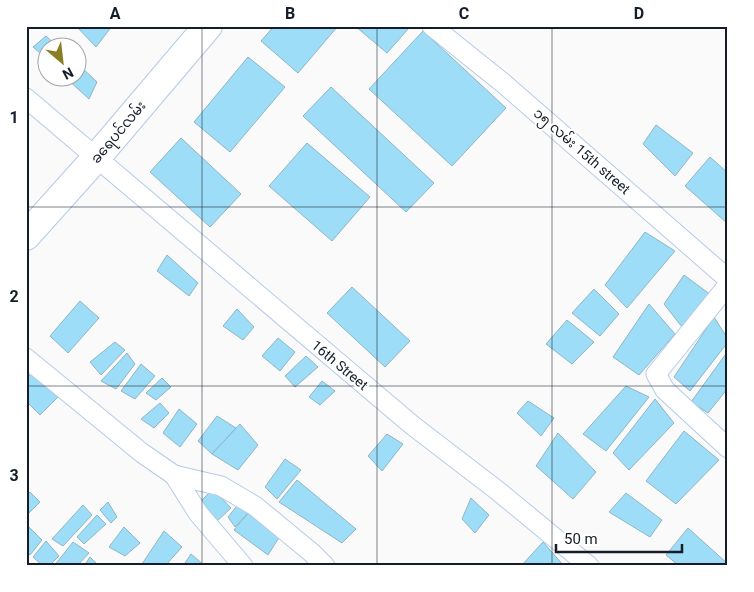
<svg xmlns="http://www.w3.org/2000/svg" width="754" height="592" viewBox="0 0 754 592" font-family="Roboto,'Noto Sans Myanmar',sans-serif">
	<style>
		.building { fill: #9eddf7; stroke: #8fb6c6 }
		.lines { fill: none; stroke-linecap: round; stroke-linejoin: round }
		.minor-casing { stroke: #b5cbe9; stroke-width: 21 }
		.secondary-casing { stroke: #b5cbe9; stroke-width: 30 }
		.minor { stroke: #fff; stroke-width: 19 }
		.secondary { stroke: #fff; stroke-width: 28 }
		.grid { fill: none; stroke: #151d28; stroke-width: 1; stroke-opacity: 0.55 }
		.labels { text-anchor: middle; dominant-baseline: central; stroke-width: 4; stroke-linejoin: round; paint-order: stroke }
		.street-label { font-size: 14px; fill: #151d28; stroke: #fff }
		.neatline { fill: none; stroke: #151d28; stroke-width: 2 }
		.grid-label { font-size: 16px; text-anchor: middle; font-weight: bold; fill: #151d28 }
	</style>
	<rect width="100%" height="100%" fill="#fafafa"/>
	<!-- building -->
	<g class="building">
		<path d="M79 26H112L96 47 78 28Z"/>
		<path d="M274 26H338L298 73 261 41Z"/>
		<path d="M355 26H405L408 29 387 53Z"/>
		<path d="M423 31 506 108 452 166 369 89Z"/>
		<path d="M46 36 59 48H48V60L33 47Z"/>
		<path d="M248 57 285 87 230 152 194 122Z"/>
		<path d="M78 64 97 82 89 99 66 78H78Z"/>
		<path d="M331 87 434 183 406 212 303 116Z"/>
		<path d="M656 125 693 153 675 176 643 144Z"/>
		<path d="M181 138 241 194 210 227 150 172Z"/>
		<path d="M307 143 370 197 332 241 269 186Z"/>
		<path d="M710 157 728 173V224L685 186Z"/>
		<path d="M645 232 675 251 627 308 605 285Z"/>
		<path d="M167 255 198 283 189 296 157 271Z"/>
		<path d="M684 275 711 295 682 327 664 304Z"/>
		<path d="M352 287 410 341 385 367 327 313Z"/>
		<path d="M594 289 619 314 600 336 572 313Z"/>
		<path d="M80 301 99 318 68 353 50 336Z"/>
		<path d="M649 304 675 334 639 375 613 357Z"/>
		<path d="M237 309 254 327 243 340 223 326Z"/>
		<path d="M714 317 728 339V342L690 391 674 377Z"/>
		<path d="M567 320 594 342 572 364 546 344Z"/>
		<path d="M278 338 295 352 280 371 262 356Z"/>
		<path d="M115 342 125 350 101 375 90 362Z"/>
		<path d="M728 351V388L708 413 691 402Z"/>
		<path d="M127 353 135 364 116 389 101 381Z"/>
		<path d="M306 356 318 367 295 387 285 376Z"/>
		<path d="M141 364 155 376 135 399 121 391Z"/>
		<path d="M34 371 59 396 40 415 26 401V379Z"/>
		<path d="M162 378 171 387 156 400 146 393Z"/>
		<path d="M322 381 335 391 320 405 309 397Z"/>
		<path d="M626 386 649 397 606 451 583 434Z"/>
		<path d="M655 399 674 423 629 470 613 453Z"/>
		<path d="M528 401 554 418 541 436 517 413Z"/>
		<path d="M160 403 169 413 154 428 141 419Z"/>
		<path d="M179 409 197 424 180 447 163 433Z"/>
		<path d="M217 416 236 428 212 454 198 441Z"/>
		<path d="M240 424 258 445 238 470 212 454Z"/>
		<path d="M684 431 719 460 676 504 646 481Z"/>
		<path d="M558 433 596 472 573 499 536 466Z"/>
		<path d="M387 434 403 444 382 471 368 456Z"/>
		<path d="M285 459 301 470 277 499 265 487Z"/>
		<path d="M297 480 356 529 342 543 279 502Z"/>
		<path d="M213 489 231 508 216 522 198 504Z"/>
		<path d="M30 492 40 502 26 516V497Z"/>
		<path d="M626 493 662 520 650 537 609 512Z"/>
		<path d="M471 498 489 515 475 533 462 519Z"/>
		<path d="M108 502 117 517 111 523 100 510Z"/>
		<path d="M240 502 251 510 235 527 228 517Z"/>
		<path d="M83 505 92 515 63 546 52 539Z"/>
		<path d="M249 512 280 536 268 555 234 530Z"/>
		<path d="M97 515 106 524 84 544 77 537Z"/>
		<path d="M29 527 42 540 30 555 26 552V529Z"/>
		<path d="M124 527 140 543 125 556 109 547Z"/>
		<path d="M688 528 728 564V566H679L666 555Z"/>
		<path d="M164 531 182 547 165 566H145L142 564Z"/>
		<path d="M46 541 59 556 49 566H43L33 557Z"/>
		<path d="M73 542 89 553 77 566H54Z"/>
		<path d="M543 542 564 566H521Z"/>
		<path d="M191 554 205 566H183Z"/>
		<path d="M90 557 99 566H84Z"/>
	</g>
	<g class="lines">
		<defs>
			<g id="minor">
				<path d="M432 26 503 83 728 279"/>
				<path d="M26 98 412 425 498 491 589 566"/>
				<path d="M728 285 656 374 665 390 728 448"/>
				<path d="M26 358 142 453 174 475 198 513 243 566"/>
				<path d="M174 475 221 486 255 506 312 553 325 566"/>
			</g>
			<path id="secondary" d="M26 236 96 158 208 26"/>
		</defs>
		<!-- minor casing -->
		<use href="#minor" class="minor-casing"/>
		<!-- secondary casing -->
		<use href="#secondary" class="secondary-casing"/>
		<!-- minor -->
		<use href="#minor" class="minor"/>
		<!-- secondary -->
		<use href="#secondary" class="secondary"/>
	</g>
	<!-- grid -->
	<path class="grid" d="M202 26V566M377 26V566M552 26V566M26 207H728M26 386H728"/>
	<g class="labels">
		<!-- street labels -->
		<g class="street-label">
			<text transform="translate(118 132) rotate(-50)">ခရေပင်လမ်း</text>
			<text transform="translate(582 151) rotate(41)">၁၅ လမ်း 15th street</text>
			<text transform="translate(340 365) rotate(40)">16th Street</text>
		</g>
	</g>
	<!-- border -->
	<rect width="754" height="592" fill="none" stroke="#ffffff" stroke-width="55"/>
	<!-- north arrow -->
	<g transform="translate(62 62) rotate(152)"><circle r="24" fill="#ffffff" stroke="#a1a5a9"/>
	<path d="M0-4L9 19L0 12L-9 19Z" fill="#887e25"/>
	<text y="-8" font-size="14" font-weight="bold" text-anchor="middle" fill="#151d28">N</text>
	</g>
	<!-- scale -->
	<path d="M556 544v8h126v-8" fill="none" stroke="#151d28" stroke-width="2.5"/>
	<text x="564" y="544" font-size="15" fill="#151d28" stroke="#ffffff" stroke-width="4" paint-order="stroke">50 m</text>
	<rect x="28" y="28" width="698" height="536" class="neatline"/>
	<g class="grid-label">
		<text x="115" y="19">A</text>
		<text x="290" y="19">B</text>
		<text x="464" y="19">C</text>
		<text x="639" y="19">D</text>
		<text x="14" y="123">1</text>
		<text x="14" y="302">2</text>
		<text x="14" y="481">3</text>
	</g>
</svg>
